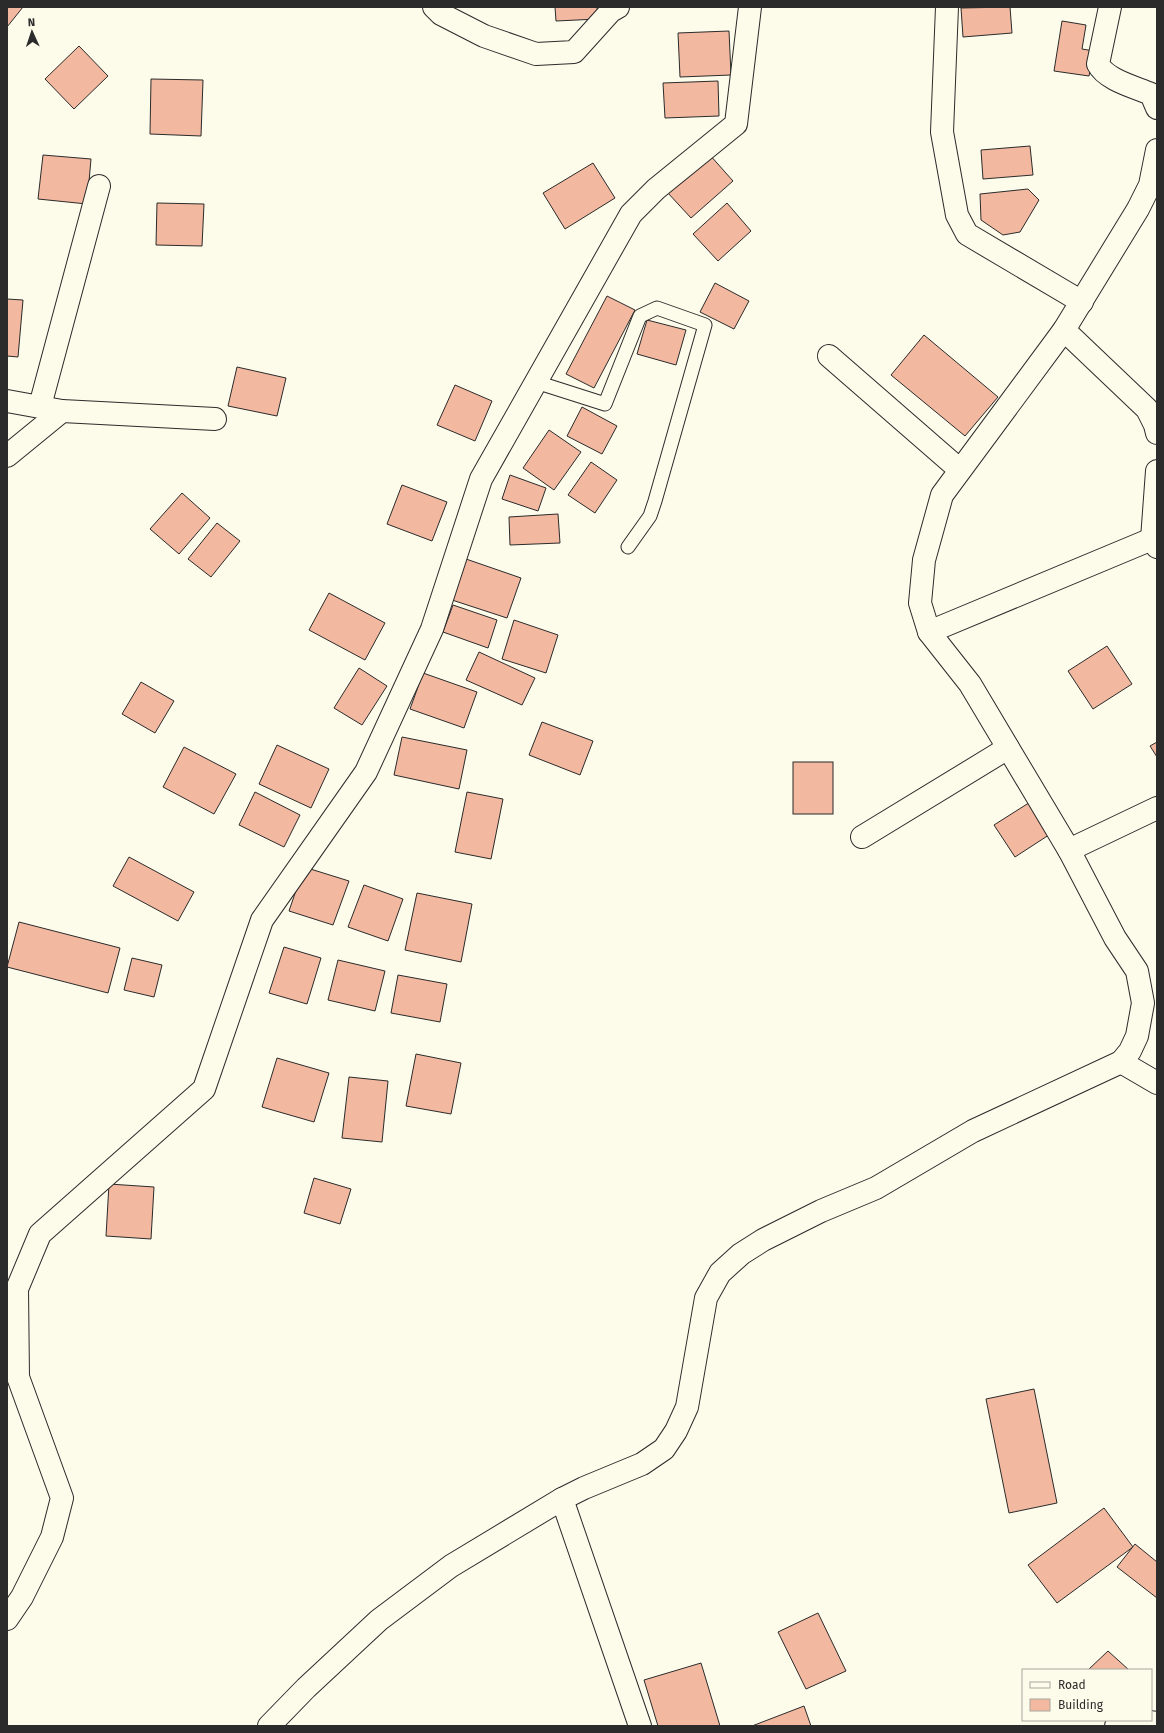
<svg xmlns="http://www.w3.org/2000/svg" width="1164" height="1733" viewBox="0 0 1164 1733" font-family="'Fira Sans',sans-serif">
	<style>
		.building { fill: #f2b8a0; stroke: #2b2b2b }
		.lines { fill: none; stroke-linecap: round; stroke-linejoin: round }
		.lane-casing { stroke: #2b2b2b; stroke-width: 15 }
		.street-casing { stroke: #2b2b2b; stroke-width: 24 }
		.lane { stroke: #fdfbea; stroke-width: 13 }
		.street { stroke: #fdfbea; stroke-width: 22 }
	</style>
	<rect width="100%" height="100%" fill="#fdfbea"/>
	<!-- building -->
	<g class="building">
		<path d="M7 7H23L7 27Z"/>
		<path d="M555 7H597L598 19 556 21Z"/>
		<path d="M1010 7 1012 33 963 37 961 8Z"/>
		<path d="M1062 21 1086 25 1082 49 1094 51 1089 76 1054 71Z"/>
		<path d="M729 31 731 75 680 77 678 33Z"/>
		<path d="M79 46 108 76 74 109 45 79Z"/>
		<path d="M151 79 203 80 201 136 150 134Z"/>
		<path d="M718 81 719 116 665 118 663 83Z"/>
		<path d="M1030 146 1033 175 983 179 981 150Z"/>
		<path d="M709 154 733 181 691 218 667 192Z"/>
		<path d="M43 155 91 159 87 204 38 199Z"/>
		<path d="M593 163 615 198 565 229 543 193Z"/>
		<path d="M1028 189 1039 200 1020 232 1003 235 981 220 980 194Z"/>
		<path d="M157 203 204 204 202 246 156 245Z"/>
		<path d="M727 203 751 231 718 261 693 234Z"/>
		<path d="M715 283 749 301 734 329 700 312Z"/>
		<path d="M607 296 635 310 594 388 566 374Z"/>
		<path d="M7 299 23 300 18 357 7 356Z"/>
		<path d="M647 320 686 330 676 365 637 354Z"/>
		<path d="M924 335 998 397 965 436 891 375Z"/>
		<path d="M237 367 286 378 277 416 228 406Z"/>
		<path d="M455 385 492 401 475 441 437 425Z"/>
		<path d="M582 407 617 426 602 454 567 436Z"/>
		<path d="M549 430 581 452 554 490 523 468Z"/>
		<path d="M591 462 617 480 595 513 568 495Z"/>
		<path d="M510 475 546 488 538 511 502 499Z"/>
		<path d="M402 485 447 502 432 541 387 524Z"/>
		<path d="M182 493 210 518 179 554 150 529Z"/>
		<path d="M558 514 560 543 510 545 509 517Z"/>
		<path d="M217 523 240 541 211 577 188 559Z"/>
		<path d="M466 559 521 578 507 618 452 600Z"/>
		<path d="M329 593 385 623 365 660 309 630Z"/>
		<path d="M453 605 497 620 488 648 443 632Z"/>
		<path d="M514 620 558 635 546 673 502 659Z"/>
		<path d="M1107 646 1132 684 1093 709 1068 671Z"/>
		<path d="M479 652 535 678 522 705 466 680Z"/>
		<path d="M359 668 387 686 362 725 334 708Z"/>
		<path d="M423 673 477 692 464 728 410 709Z"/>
		<path d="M141 682 174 701 155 733 122 714Z"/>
		<path d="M542 722 593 741 580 775 529 755Z"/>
		<path d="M402 737 467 750 459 789 394 775Z"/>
		<path d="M1157 742V757L1150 746Z"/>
		<path d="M277 745 329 769 311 808 259 784Z"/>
		<path d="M184 747 236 774 214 814 163 787Z"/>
		<rect x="793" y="762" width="40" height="52"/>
		<path d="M255 792 300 815 284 847 239 825Z"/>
		<path d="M467 792 503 799 491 859 455 852Z"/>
		<path d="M1035 799 1055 831 1015 857 994 825Z"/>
		<path d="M129 857 194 892 178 921 113 886Z"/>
		<path d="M304 867 349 881 333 925 289 911Z"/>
		<path d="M364 885 403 899 388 941 348 927Z"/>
		<path d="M417 893 472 904 461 962 405 950Z"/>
		<path d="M19 922 120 948 108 993 7 967Z"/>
		<path d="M284 947 321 958 307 1004 269 993Z"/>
		<path d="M132 958 162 965 154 997 124 990Z"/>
		<path d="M338 960 385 971 375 1011 328 1000Z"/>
		<path d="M398 975 447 984 440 1022 391 1013Z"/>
		<path d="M416 1054 461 1063 451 1114 406 1106Z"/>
		<path d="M277 1058 329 1073 314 1122 262 1107Z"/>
		<path d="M349 1077 388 1081 382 1142 342 1138Z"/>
		<path d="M314 1178 351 1189 340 1224 304 1213Z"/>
		<path d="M109 1184 154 1187 151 1239 106 1236Z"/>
		<path d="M1034 1389 1057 1503 1009 1513 986 1399Z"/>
		<path d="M1104 1508 1133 1547 1057 1603 1028 1565Z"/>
		<path d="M1135 1544 1157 1562V1598L1117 1567Z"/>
		<path d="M818 1613 846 1671 806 1689 778 1632Z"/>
		<path d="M1108 1651 1129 1670H1088Z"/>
		<path d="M701 1663 720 1726H658L644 1680Z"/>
		<path d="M804 1706 811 1726H752Z"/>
	</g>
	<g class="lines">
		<defs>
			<path id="lane" d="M536 382 605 404 640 316 657 308 705 325 655 501 650 516 628 547"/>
			<g id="street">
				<path d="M434 7 441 14 484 36 536 54 574 52 611 11 618 7"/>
				<path d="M947 7 942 132 957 215 967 234 1082 302"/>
				<path d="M1110 7 1098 64C1106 80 1135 87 1151 94L1157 108"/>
				<path d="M1064 330 1147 409 1155 425 1157 433"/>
				<path d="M829 356 960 470"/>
				<path d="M7 401 62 411 215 419"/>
				<path d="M40 406 99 186"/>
				<path d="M7 456 62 411"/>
				<path d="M1157 471 1152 539 1157 547"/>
				<path d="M929 632 1152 539"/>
				<path d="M862 837 1008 748"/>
				<path d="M1069 850 1157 808"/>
				<path d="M1121 1062 1157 1083"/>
				<path d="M562 1499 640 1726"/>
				<path d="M7 1619 22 1597 52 1537 62 1498 18 1377 17 1289 40 1234 204 1089 262 920 366 772 432 629 481 479 631 214 656 189 736 124 750 7"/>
				<path d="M269 1726 306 1688 379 1620 451 1566 562 1499 584 1488 642 1464 664 1449 676 1431 687 1407 706 1298 720 1273 741 1254 763 1240 821 1211 876 1188 973 1131 1121 1062 1130 1051 1137 1036 1143 1003 1137 971 1115 938 1069 850 970 684 929 632 920 603 924 560 942 495 1064 330 1138 209 1150 185 1157 150"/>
				<path d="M1116 1726 1149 1722 1157 1723"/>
			</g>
		</defs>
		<!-- lane casing -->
		<use href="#lane" class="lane-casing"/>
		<!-- street casing -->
		<use href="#street" class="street-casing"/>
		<!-- lane -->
		<use href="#lane" class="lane"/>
		<!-- street -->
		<use href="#street" class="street"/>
	</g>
	<!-- border -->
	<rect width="1164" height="1733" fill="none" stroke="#2b2b2b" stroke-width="16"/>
	<!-- legend -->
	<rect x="1022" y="1669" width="130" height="52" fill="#fdfbea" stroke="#a9a89e"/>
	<rect x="1030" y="1682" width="20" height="6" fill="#fdfbea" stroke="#a9a89e"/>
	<text x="1058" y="1689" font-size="12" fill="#2b2b2b">Road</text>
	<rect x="1030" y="1699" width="20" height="12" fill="#f2b8a0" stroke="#a9a89e"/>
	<text x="1058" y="1709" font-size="12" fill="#2b2b2b">Building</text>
	<!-- north arrow -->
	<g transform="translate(32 32) rotate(357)" stroke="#fdfbea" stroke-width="3" paint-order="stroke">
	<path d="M0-3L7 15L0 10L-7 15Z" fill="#2b2b2b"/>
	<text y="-6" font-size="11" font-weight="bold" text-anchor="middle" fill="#2b2b2b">N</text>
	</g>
</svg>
